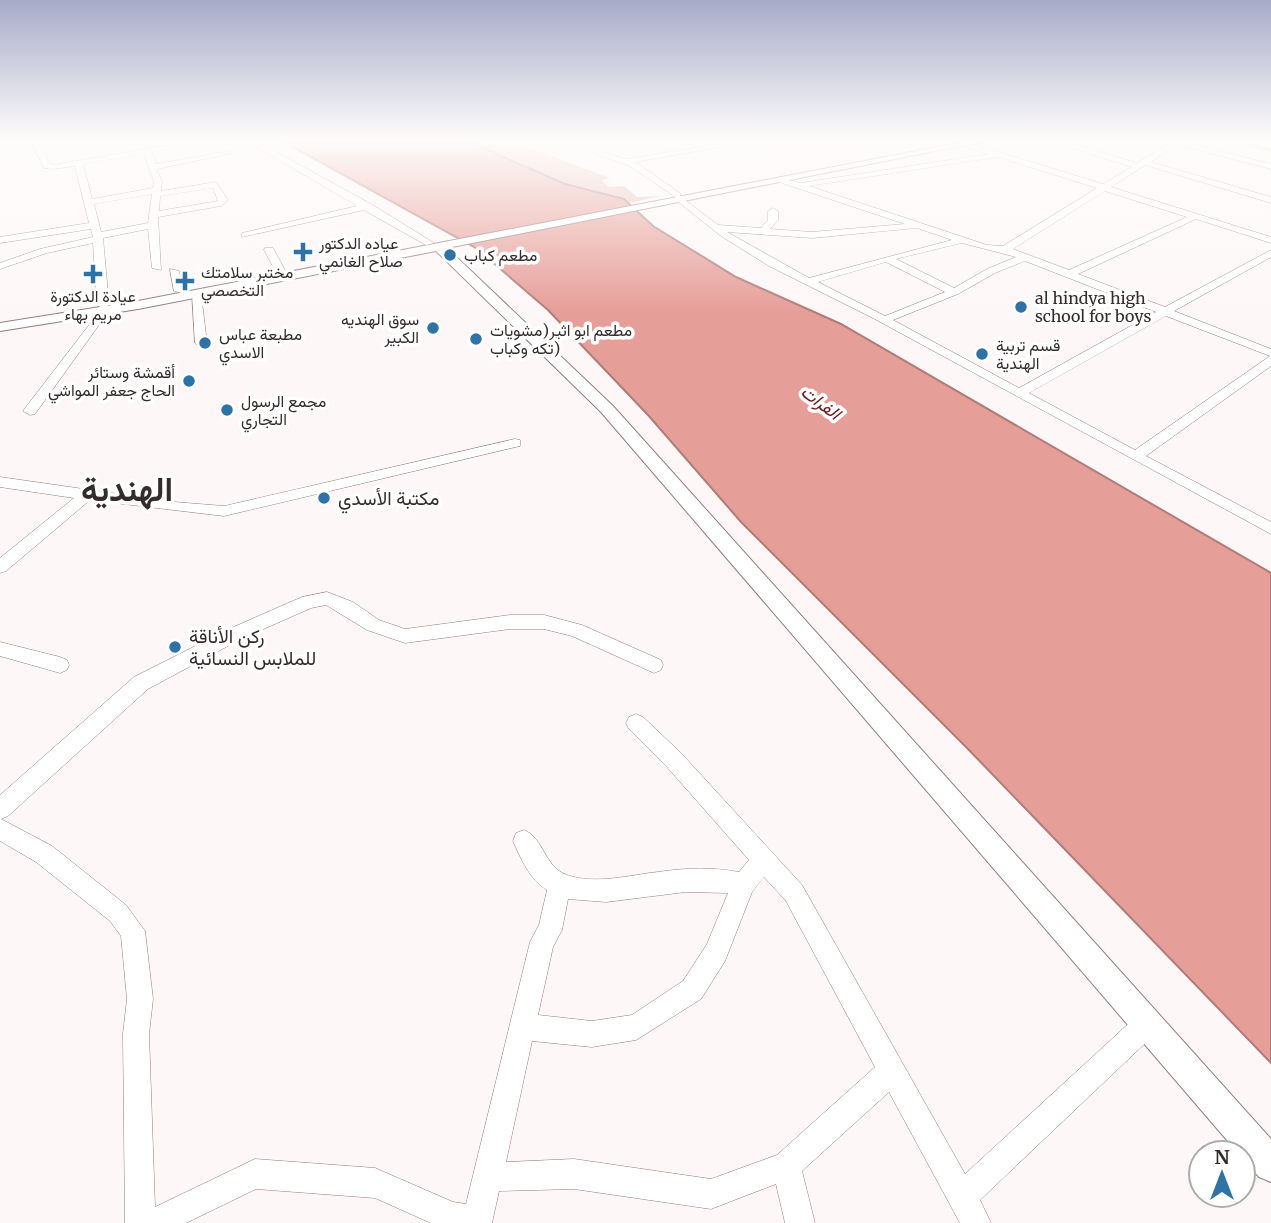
<svg xmlns="http://www.w3.org/2000/svg" width="1271" height="1223" viewBox="0 0 1271 1223" font-family="Merriweather,Vazirmatn,serif">
	<style>
		.green { fill: #eabdb9 }
		.water { fill: #e69e99; stroke: #b17c78; stroke-width: 2 }
		.lines { fill: none; stroke-linecap: round; stroke-linejoin: round }
		.canal { fill: #e69e99; fill-rule: evenodd }
		.minor-casing { stroke: #927e7c; stroke-width: 1 }
		.major-casing { stroke: #927e7c; stroke-width: 2 }
		.minor { fill: #fff; fill-rule: evenodd }
		.major { fill: #fff; fill-rule: evenodd }
		.poi-dot { fill: #2d73a8; stroke: #fff; stroke-width: 2.5 }
		.labels { text-anchor: middle; dominant-baseline: central; stroke-width: 7; stroke-linejoin: round; paint-order: stroke }
		.far-poi-label { font-size: 16px; fill: #342c2b; stroke: #fff; text-anchor: start }
		.far-water-label { font-size: 18px; font-style: italic; fill: #6e1b1d; stroke: #fff }
		.poi-label { font-size: 19px; fill: #342c2b; stroke: #fff; text-anchor: start }
		.town-label { font-size: 33px; font-weight: bold; fill: #342c2b; stroke: #fff }
	</style>
	<rect width="100%" height="100%" fill="#fdf8f7"/>
	<!-- green -->
	<path class="green" d="M467 141H512L610 178 601 180 608 187 624 186 637 197 662 196 628 203 624 199 566 184Z"/>
	<!-- water -->
	<path class="water" d="M282 141H467L565 184 624 199 653 226 736 277 841 324 1271 573V1063L966 747 741 522 648 415 548 310 476 248Z"/>
	<g class="lines">
		<!-- canal -->
		<path class="canal" d="M1232 141 1271 148V152L1233 142Z"/>
		<defs>
			<g id="minor">
				<path d="M31 141H39L50 164 53 165 192 141H208L152 152 156 164 229 151 233 153 157 169 162 182 161 191 216 182 228 200 221 206 158 217 161 270 152 268 148 229 103 238 109 305 104 308 109 311 35 414 30 415 23 411 102 308 97 305 93 243 47 253 0 269V263L40 249 93 237 91 229 0 243V237L89 223 75 166 53 169 44 168ZM144 154 154 182 153 188 92 199 83 164ZM213 188 218 201 159 211 160 196ZM152 194 148 223 101 232 94 204Z"/>
				<path d="M247 141H256L371 204 434 243 426 245 364 210 242 237V233L357 206Z"/>
				<path d="M738 141H754L635 162 680 193V196L718 225 761 228 768 220V211L773 208 778 211V220L770 229 812 232 905 224 779 182V178L801 183 988 154 963 146 966 142 1103 184 1132 167 1066 146V142L1137 163 1170 143 1169 141H1181L1271 164V169L1178 145 1151 162 1271 197V203L1145 165 1111 187 1271 237V243L1196 219 1078 274 1165 307 1271 250V257L1174 311 1271 349V366L1146 456 1271 522V534L871 317 769 266 721 236 677 201V198L630 166 577 147 581 145 625 159ZM998 157 1097 188 1003 246 987 245 809 186ZM1105 191 1187 217 1069 270 1013 249ZM917 228 952 240 809 278 727 232 812 238ZM962 243 1016 257 987 269 954 288 896 259ZM1025 261 1156 312 1019 388 893 320 958 294 995 273ZM886 262 945 292 885 316 818 282ZM1166 316 1270 356 1135 450 1029 393Z"/>
				<path d="M265 248H273L286 272 285 274H277L264 250Z"/>
				<path d="M170 269 179 271 183 293 174 291Z"/>
				<path d="M192 292 201 294 207 343 201 347 195 343Z"/>
				<path d="M515 439 520 440V446L224 516 90 500 6 571 0 573V558L74 498 0 487V477L174 502 224 506Z"/>
				<path d="M327 592 353 602 379 620 405 629 510 615H544L582 625 661 660 663 665 661 670 654 673 572 636 544 629H510L405 643 367 630 326 605 311 608 241 639 148 689 8 816 1 819 52 846 126 905 145 931 153 999 149 1034 155 1207 255 1159 375 1168 453 1202 466 1204 530 942 539 925 547 890C530 880 521 859 513 841L516 833 524 830C544 838 544 867 567 875 595 885 630 875 658 872 685 868 712 867 739 872L749 860 667 767 629 729 626 723 629 717 636 714 643 717 681 753 802 885 965 1174 1138 1015 1147 1011 1156 1015 1160 1024 1156 1033 980 1200 991 1223H960L889 1092 802 1171 815 1223H785L776 1184 711 1209 574 1189 499 1191 492 1223H431L375 1198 256 1189 186 1223H125L123 1034 127 999 121 936 110 921 36 862 0 841V795L134 677 229 629 302 597ZM764 877 786 901 875 1067 777 1155 711 1179 574 1159 506 1162 532 1041 592 1047 636 1040 701 999 725 961 752 892ZM686 892 728 893 707 944 683 981 632 1015 592 1021 538 1015 553 947 562 930 568 899 606 902Z"/>
				<path d="M0 642 60 657 67 660 69 665 67 670 60 673 0 656Z"/>
			</g>
			<path id="major" d="M968 141H986L447 248 613 406 1271 1139V1182L1259 1177 1243 1159V1153H1238L601 412 436 251 138 309 0 331V323L138 301Z"/>
		</defs>
		<!-- minor casing -->
		<use href="#minor" class="minor-casing"/>
		<!-- major casing -->
		<use href="#major" class="major-casing"/>
		<!-- minor -->
		<use href="#minor" class="minor"/>
		<!-- major -->
		<use href="#major" class="major"/>
	</g>
	<!-- sky -->
	<linearGradient id="sky" x2="0" y2="1"><stop stop-color="#a7abc8"/><stop offset="0.45" stop-color="#fefcfb"/><stop offset="1" stop-color="#fefcfb" stop-opacity="0"/></linearGradient>
	<rect width="1271" height="312" fill="url(#sky)"/>
	<!-- markers -->
	<g class="poi-dot">
		<path d="M299.5 241.5h7v7h7v7h-7v7h-7v-7h-7v-7h7z"/>
		<circle cx="450" cy="255" r="7"/>
		<path d="M89.5 263.5h7v7h7v7h-7v7h-7v-7h-7v-7h7z"/>
		<path d="M181.5 270.5h7v7h7v7h-7v7h-7v-7h-7v-7h7z"/>
		<circle cx="1021" cy="307" r="7"/>
		<circle cx="433" cy="328" r="7"/>
		<circle cx="476" cy="339" r="7"/>
		<circle cx="205" cy="343" r="7"/>
		<circle cx="982" cy="354" r="7"/>
		<circle cx="189" cy="381" r="7"/>
		<circle cx="227" cy="410" r="7"/>
		<circle cx="324" cy="498" r="7"/>
		<circle cx="175" cy="647" r="7"/>
	</g>
	<g class="labels">
		<!-- far-poi labels -->
		<g class="far-poi-label">
			<text x="319" y="243">عياده الدكتور<tspan x="319" dy="18">صلاح الغانمي</tspan></text>
			<text x="464" y="255">مطعم كباب</text>
			<text x="201" y="272">مختبر سلامتك<tspan x="201" dy="18">التخصصي</tspan></text>
			<text x="93" y="296" text-anchor="middle">عيادة الدكتورة<tspan x="93" dy="18">مريم بهاء</tspan></text>
			<text x="1035" y="298">al hindya high<tspan x="1035" dy="18">school for boys</tspan></text>
			<text x="419" y="319" text-anchor="end">سوق الهنديه<tspan x="419" dy="18">الكبير</tspan></text>
			<text x="490" y="330">مطعم ابو اثير(مشويات<tspan x="490" dy="18">تكه وكباب)</tspan></text>
			<text x="219" y="334">مطبعة عباس<tspan x="219" dy="18">الاسدي</tspan></text>
			<text x="996" y="345">قسم تربية<tspan x="996" dy="18">الهندية</tspan></text>
			<text x="175" y="372" text-anchor="end">أقمشة وستائر<tspan x="175" dy="18">الحاج جعفر المواشي</tspan></text>
			<text x="241" y="401">مجمع الرسول<tspan x="241" dy="18">التجاري</tspan></text>
		</g>
		<!-- far-water labels -->
		<g class="far-water-label">
			<text transform="translate(821 402) rotate(37)">الفرات</text>
		</g>
		<!-- poi labels -->
		<g class="poi-label">
			<text x="338" y="498">مكتبة الأسدي</text>
			<text x="189" y="636">ركن الأناقة<tspan x="189" dy="22">للملابس النسائية</tspan></text>
		</g>
		<!-- town labels -->
		<g class="town-label">
			<text x="127" y="489">الهندية</text>
		</g>
	</g>
	<!-- north arrow -->
	<g transform="translate(1222 1174)"><circle r="33" fill="#ffffff" stroke="#aeabaa" stroke-width="2"/>
	<path d="M0-5L12 26L0 18L-12 26Z" fill="#2d73a8"/>
	<text y="-10" font-size="19" font-weight="bold" text-anchor="middle" fill="#342c2b">N</text>
	</g>
</svg>
